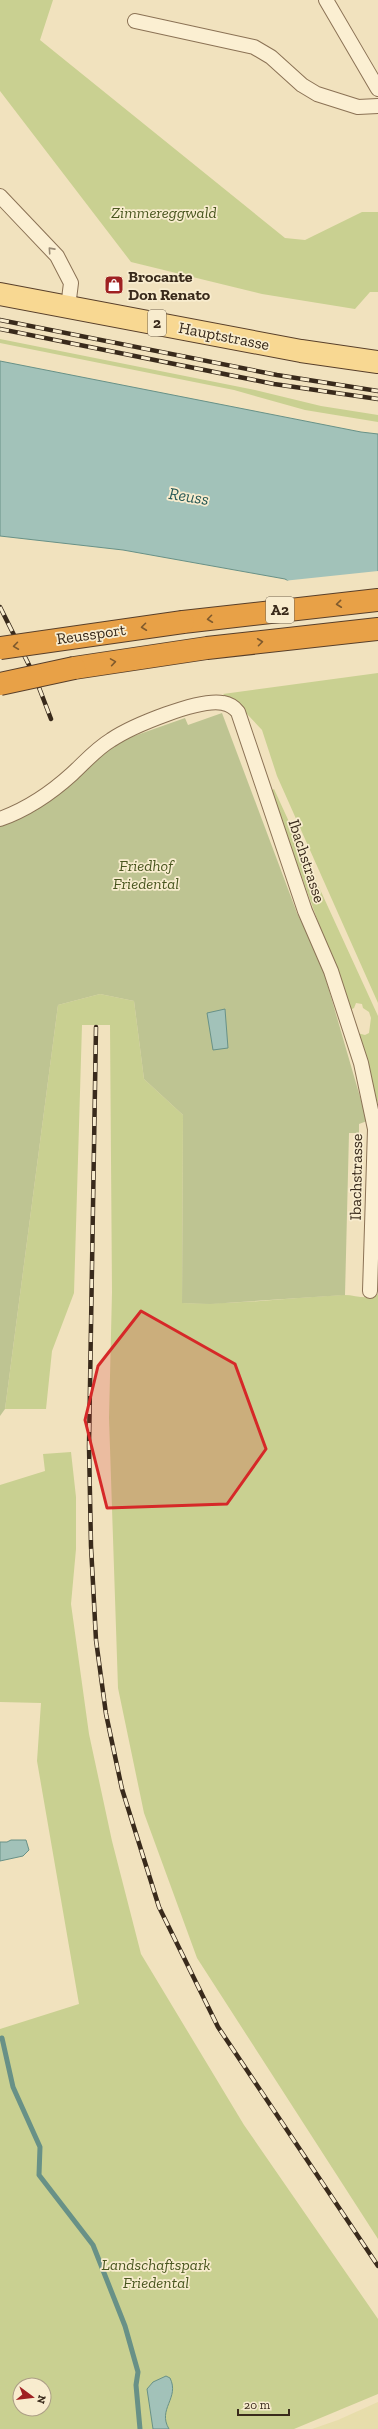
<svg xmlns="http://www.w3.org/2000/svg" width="378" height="2429" viewBox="0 0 378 2429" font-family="'Zilla Slab',serif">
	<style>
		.farmland { fill: #e7ddab }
		.green { fill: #c9d091; fill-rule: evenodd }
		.cemetery { fill: #bec492 }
		.water { fill: #a2c2b9; stroke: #689187 }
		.pier { fill: #f1e2be }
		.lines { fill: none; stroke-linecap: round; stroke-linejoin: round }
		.stream { stroke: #689187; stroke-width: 5 }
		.minor-casing { stroke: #8b7255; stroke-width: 16 }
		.primary-casing { stroke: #583f2a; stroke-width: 24 }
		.motorway-casing { stroke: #583f2a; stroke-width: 24 }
		.minor { stroke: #fbefd2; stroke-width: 14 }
		.primary { stroke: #f8d892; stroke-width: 22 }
		.motorway { stroke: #e8a147; stroke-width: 22 }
		.rail-casing { stroke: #392a1b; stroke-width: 4.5 }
		.rail { stroke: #f8ecce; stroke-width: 3; stroke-dasharray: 9; stroke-linecap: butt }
		.motorway-bridge-casing { stroke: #583f2a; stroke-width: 24; stroke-linecap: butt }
		.motorway-bridge { stroke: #e8a147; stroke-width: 22 }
		.oneway { stroke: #9a8c76 }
		.oneway2 { stroke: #7f5a2d }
		.marked { fill: #d62828; fill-opacity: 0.2; stroke: #d62828; stroke-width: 3; stroke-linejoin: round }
		.labels { text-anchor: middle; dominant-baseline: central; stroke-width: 3.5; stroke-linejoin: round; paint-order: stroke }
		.shield { fill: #f8ecce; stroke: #726451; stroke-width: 1 }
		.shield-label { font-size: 15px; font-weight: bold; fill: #392a1b }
		.park-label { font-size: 16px; font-style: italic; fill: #4a5720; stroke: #f8ecce }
		.poi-label { font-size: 16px; font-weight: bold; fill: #392a1b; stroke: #f8ecce; text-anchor: start }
		.street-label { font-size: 16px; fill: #392a1b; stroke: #f8ecce }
		.water-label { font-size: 17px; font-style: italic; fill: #295a57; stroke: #f8ecce }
	</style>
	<rect width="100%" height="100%" fill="#f1e2be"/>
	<!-- farmland -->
	<path class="farmland" d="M378 2402V2429H312L338 2420Z"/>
	<!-- green -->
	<g class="green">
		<path d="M0 0H53L40 40 285 238 305 240 362 212H378V292H370L355 309 262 294 131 262 0 91Z"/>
		<path d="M0 339 255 390 321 406 378 415V422L305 410 234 390 0 343Z"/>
		<path d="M378 673V1003L277 776 262 730 247 714 223 694Z"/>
		<path d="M274 789 378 1016V1104L357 1033 365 1035 369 1033 371 1018 369 1012 363 1008 362 1004 356 1003 354 1008 350 1010 275 803 272 790Z"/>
		<path d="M100 994 134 1001 144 1079 183 1115 182 1303C235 1305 289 1298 342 1295 354 1294 367 1301 378 1294V2239L197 1958 144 1813 118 1688 109 1418 112 1292 110 1025H82L74 1293 52 1351 46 1409H5L58 1005Z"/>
		<path d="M71 1452 76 1497V1549L71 1604 89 1734 112 1841 141 1954 244 2125 378 2319V2394L294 2429H0V2029L79 2004 37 1761 41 1703 0 1702V1485L45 1471 43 1454ZM20 2385H44V2409H20Z"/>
	</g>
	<!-- cemetery -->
	<path class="cemetery" d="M222 713 297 913 320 959 367 1121 359 1124V1133H349L345 1295 210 1304 182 1303 183 1115 144 1079 134 1001 100 994 58 1005 5 1409 0 1416V821L117 742 185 718 188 725Z"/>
	<!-- water -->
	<g class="water">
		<path d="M0 361 361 432 378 434V618L345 616 285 579 123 550 0 536Z"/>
		<path d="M225 1009 228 1048 213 1050 207 1013Z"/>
		<path d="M11 1840H26L29 1850 23 1856 0 1861V1842H7Z"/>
		<path d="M166 2376 170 2378C180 2398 157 2409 169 2429H153L147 2389 153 2382Z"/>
	</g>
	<!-- pier -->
	<path class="pier" d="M378 571V620L344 618 283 581Z"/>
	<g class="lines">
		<!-- stream -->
		<path class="stream" d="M2 2038 13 2087 40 2147 39 2175 93 2245 125 2326 138 2372 136 2385 140 2429"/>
		<defs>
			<g id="minor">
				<path d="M326 0 378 89"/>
				<path d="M135 21 254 47 271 57 302 85 317 94 358 107 378 106"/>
				<path d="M0 196 57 256 71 283 68 307"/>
				<path d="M0 819C28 809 50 794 72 774 85 762 96 749 111 740 132 726 199 698 223 703 229 704 234 707 238 712L305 911 331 971 361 1063 375 1129 370 1291"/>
			</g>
			<path id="primary" d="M0 294 301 351 378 362"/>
			<g id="motorway">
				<path d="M183 622 378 600"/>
				<path d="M74 668 207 648 378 629"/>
			</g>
		</defs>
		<!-- minor casing -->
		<use href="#minor" class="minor-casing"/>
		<!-- primary casing -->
		<use href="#primary" class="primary-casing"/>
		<!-- motorway casing -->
		<use href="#motorway" class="motorway-casing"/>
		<!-- minor -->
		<use href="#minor" class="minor"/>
		<!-- primary -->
		<use href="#primary" class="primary"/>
		<!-- motorway -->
		<use href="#motorway" class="motorway"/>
		<defs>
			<g id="rail">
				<path d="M0 320 277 375 378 391"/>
				<path d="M0 329 274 384 378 399"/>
				<path d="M0 607 35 677 51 719"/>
				<path d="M96 1027 89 1446 91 1546 96 1640 106 1714 122 1789 159 1907 218 2027 378 2266"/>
			</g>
		</defs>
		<!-- rail casing -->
		<use href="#rail" class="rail-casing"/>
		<!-- rail -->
		<use href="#rail" class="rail"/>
		<defs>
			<g id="motorway-bridge">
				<path d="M0 648 183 622"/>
				<path d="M0 684 74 668"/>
			</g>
		</defs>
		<!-- motorway-bridge casing -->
		<use href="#motorway-bridge" class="motorway-bridge-casing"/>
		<!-- motorway-bridge -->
		<use href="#motorway-bridge" class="motorway-bridge"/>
	</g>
	<!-- one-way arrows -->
	<defs><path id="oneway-chevron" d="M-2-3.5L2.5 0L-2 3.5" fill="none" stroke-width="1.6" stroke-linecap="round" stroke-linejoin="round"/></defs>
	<use class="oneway" href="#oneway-chevron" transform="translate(51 250) rotate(-132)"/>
	<g class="oneway2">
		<use href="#oneway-chevron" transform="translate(339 604) rotate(174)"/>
		<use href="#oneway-chevron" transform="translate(210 619) rotate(173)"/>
		<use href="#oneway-chevron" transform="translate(144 627) rotate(173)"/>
		<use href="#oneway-chevron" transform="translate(260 642) rotate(-7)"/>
		<use href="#oneway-chevron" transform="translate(16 646) rotate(172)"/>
		<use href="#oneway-chevron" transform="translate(113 662) rotate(-9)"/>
	</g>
	<!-- marked area -->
	<path class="marked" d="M141 1311 235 1364 266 1449 227 1504 107 1508 85 1420 98 1366Z"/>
	<!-- icons -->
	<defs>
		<symbol id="shop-square" viewBox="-11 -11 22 22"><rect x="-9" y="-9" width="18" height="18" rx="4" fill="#9f2122" stroke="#f8ecce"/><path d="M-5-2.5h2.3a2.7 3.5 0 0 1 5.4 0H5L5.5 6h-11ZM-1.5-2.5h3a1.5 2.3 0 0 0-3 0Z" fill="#fff"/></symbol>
	</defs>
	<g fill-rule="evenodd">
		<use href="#shop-square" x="103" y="274" width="22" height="22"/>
	</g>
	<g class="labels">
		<!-- shield labels -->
		<g class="shield">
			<rect x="148" y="310" width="18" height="26" rx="3"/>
			<rect x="266" y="597" width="28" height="26" rx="3"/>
		</g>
		<g class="shield-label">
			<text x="157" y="323">2</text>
			<text x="280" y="610">A2</text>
		</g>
		<!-- park labels -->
		<g class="park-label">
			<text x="164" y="212">Zimmereggwald</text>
			<text x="146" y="865">Friedhof<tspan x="146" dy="18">Friedental</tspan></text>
			<text x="156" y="2264">Landschaftspark<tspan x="156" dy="18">Friedental</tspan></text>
		</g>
		<!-- poi labels -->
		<g class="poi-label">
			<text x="128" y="276">Brocante<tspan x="128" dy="18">Don Renato</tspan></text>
		</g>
		<!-- street labels -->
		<g class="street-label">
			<text transform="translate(224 336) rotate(11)">Hauptstrasse</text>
			<text transform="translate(91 634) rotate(-8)">Reussport</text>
			<text transform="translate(307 861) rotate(72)">Ibachstrasse</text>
			<text transform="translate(356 1177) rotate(-89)">Ibachstrasse</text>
		</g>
		<!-- water labels -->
		<g class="water-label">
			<text transform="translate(189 496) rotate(9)">Reuss</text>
		</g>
	</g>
	<!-- north arrow -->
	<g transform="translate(32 2397) rotate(105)"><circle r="19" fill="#f8ecce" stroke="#ac9e86"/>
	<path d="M0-3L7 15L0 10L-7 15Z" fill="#9f2122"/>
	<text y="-6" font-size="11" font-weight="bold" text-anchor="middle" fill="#392a1b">N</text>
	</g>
	<!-- scale -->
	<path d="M238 2409v6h51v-6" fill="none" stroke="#392a1b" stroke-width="2"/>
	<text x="244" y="2409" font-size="12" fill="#392a1b" stroke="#f8ecce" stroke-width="3" paint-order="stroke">20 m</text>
</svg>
